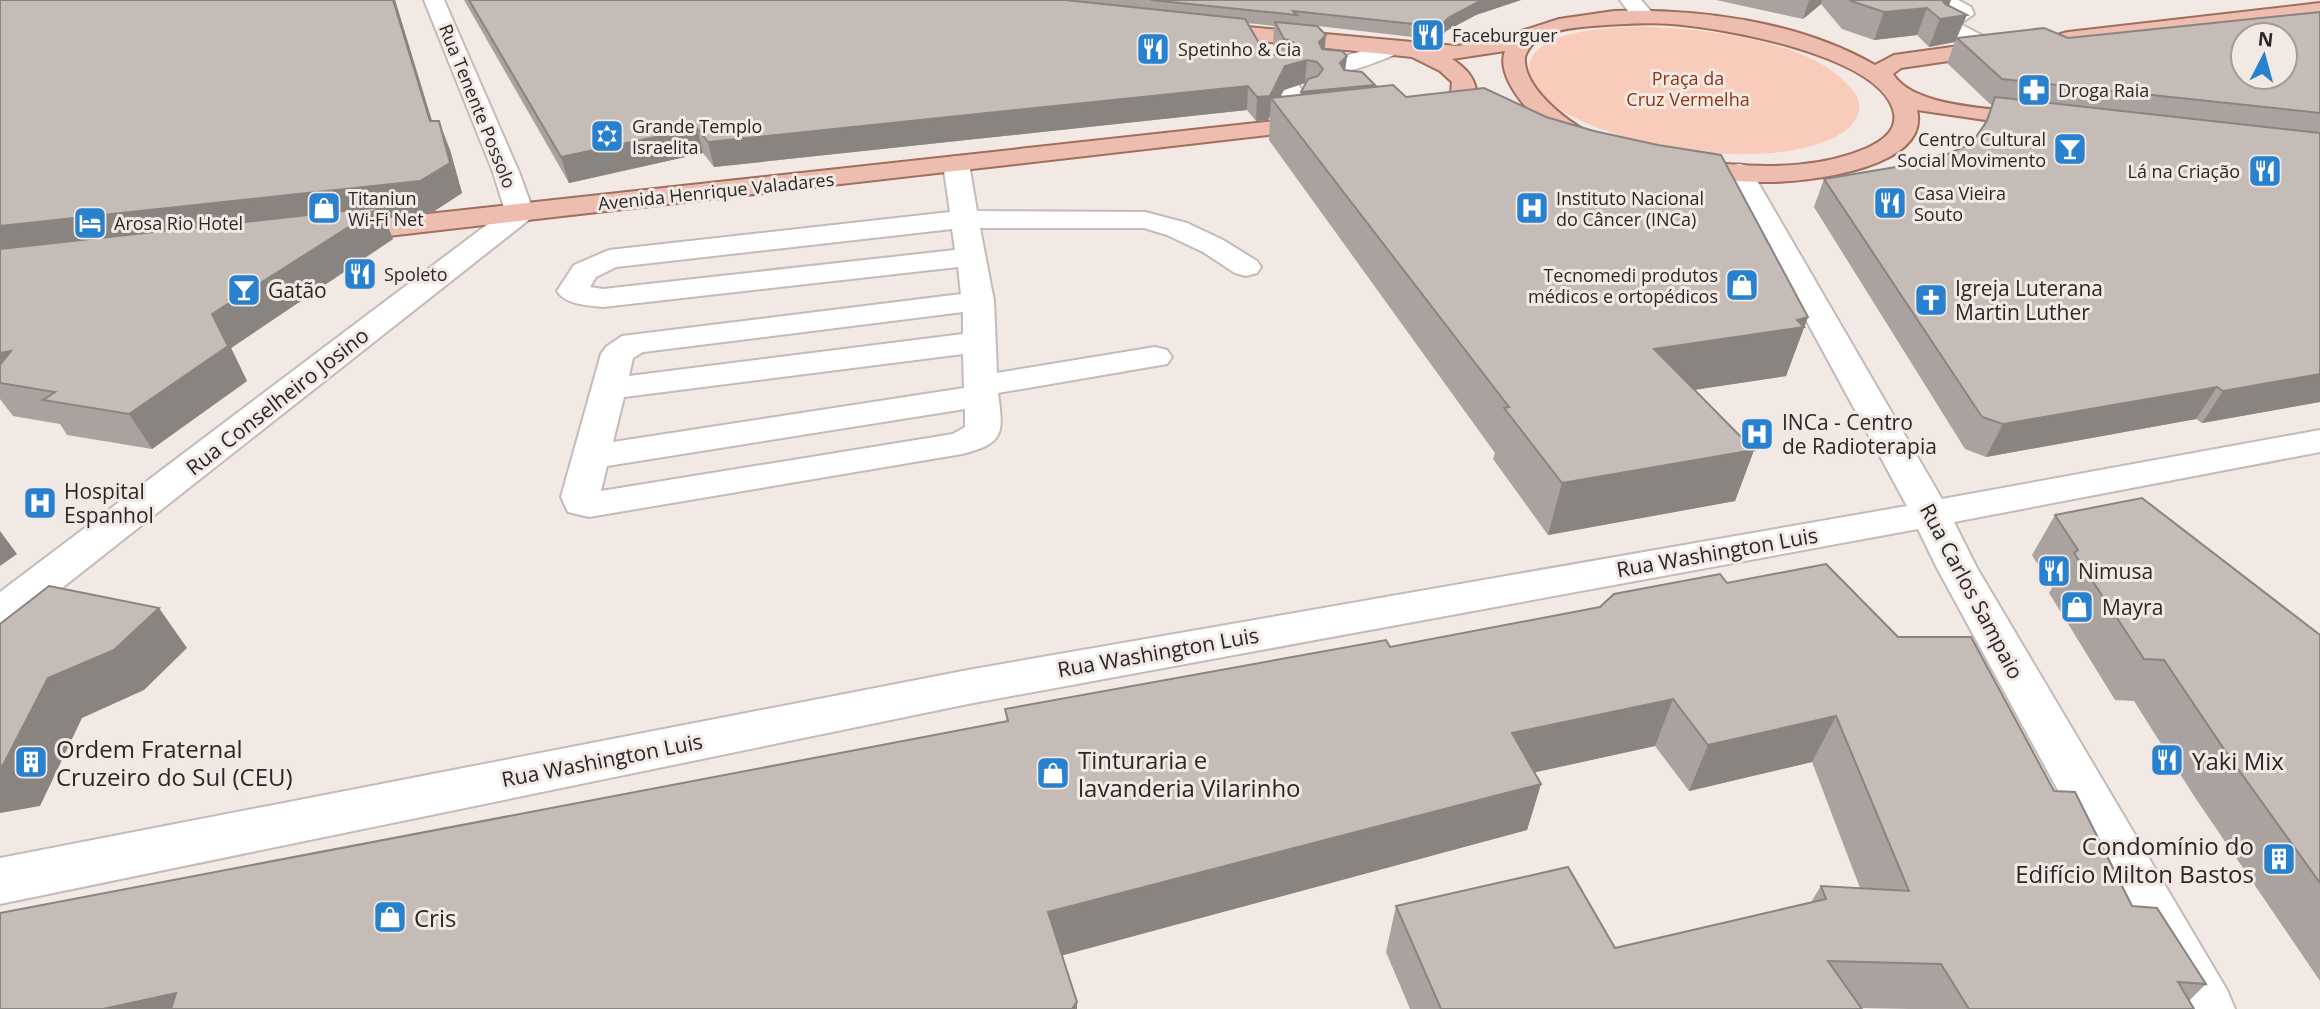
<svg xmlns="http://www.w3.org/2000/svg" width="2320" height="1009" viewBox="0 0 2320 1009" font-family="'Open Sans',sans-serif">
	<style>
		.green { fill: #f9cbbb }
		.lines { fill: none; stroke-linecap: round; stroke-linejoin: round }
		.minor-casing { stroke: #c4bab7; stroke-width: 4 }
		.major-casing { stroke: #a16d5c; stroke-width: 4 }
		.minor { fill: #fff; fill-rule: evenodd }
		.major { fill: #edbeaf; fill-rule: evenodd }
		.wall { fill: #a9a29e; fill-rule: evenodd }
		.shaded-wall { fill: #8a8481 }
		.building { fill: #c5bcb8; stroke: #8a8481; stroke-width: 2; fill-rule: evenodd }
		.labels { text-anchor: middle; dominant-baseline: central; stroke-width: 6; stroke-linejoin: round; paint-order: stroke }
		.far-poi-label { font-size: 18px; fill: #2b2726; stroke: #f2e8e4; text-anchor: start }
		.far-park-label { font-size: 18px; fill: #92340e; stroke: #f2e8e4 }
		.far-street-label { font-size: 18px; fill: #2b2726; stroke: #f2e8e4 }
		.poi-label { font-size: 21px; fill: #2b2726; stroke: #f2e8e4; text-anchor: start }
		.street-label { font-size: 21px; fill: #2b2726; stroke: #f2e8e4 }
		.near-poi-label { font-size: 24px; fill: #2b2726; stroke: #f2e8e4; text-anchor: start }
	</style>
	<rect width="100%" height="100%" fill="#f2e8e4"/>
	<!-- green -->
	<path class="green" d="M1635 27C1695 27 1807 38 1849 86 1855 92 1861 101 1859 110 1856 131 1829 141 1811 146 1739 166 1628 148 1564 112 1549 103 1528 88 1529 69 1531 30 1607 28 1635 27Z"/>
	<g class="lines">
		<defs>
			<g id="minor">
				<path d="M424 0H444L519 172 534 213 530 219 15 625 0 629V592L505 211 493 172Z"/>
				<path d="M1620 0H1641L1657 18 1653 22C1637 27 1629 12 1620 0Z"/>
				<path d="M1932 0H1958L1971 7 1974 14 1960 24 1997 43 2000 48 1997 53H1981L1936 29 1933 24 1951 12Z"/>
				<path d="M1392 41 1400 43 1403 48 1400 53C1376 61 1347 77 1322 71L1319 66 1322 61 1340 58Z"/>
				<path d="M1273 64C1287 68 1298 84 1306 96L1302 101H1286L1262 71 1265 66Z"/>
				<path d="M956 156 965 158 969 164 977 211 1145 212 1187 223 1223 240 1257 261 1261 267 1257 273 1246 276 1235 273 1203 252 1167 235 1144 228H980L994 301 997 373 1155 347 1167 350 1172 357 1167 364 998 393C1003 432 1006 443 962 454L589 517 568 512 561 497 601 354 606 347 622 336 961 294 958 267 603 307C587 305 566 305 557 291L574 265 609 250 950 212 943 164 947 158ZM952 229 955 250 603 289 590 287 596 277 616 267ZM963 312V334L629 376 633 358 643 352ZM963 354 964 388 613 442 624 397ZM965 409V427L953 434 601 491 607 466Z"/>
				<path d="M1739 164 1748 166 1752 172 1942 499 2320 430V452L1954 522 1977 568 2227 990 2235 1009H2177L1937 568 1918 529 968 704 0 904V858L968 670 1907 506 1726 172 1730 166Z"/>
			</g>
			<g id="major">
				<path d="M2320 3V15L2068 46 2060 44 2057 39 2060 34 2068 32Z"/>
				<path d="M1614 11C1701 9 1798 21 1875 65L1894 55 2002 40 2010 42 2013 47 2010 52 1901 68 1893 74C1914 109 2002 109 2040 114L2049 116 2052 121 2049 126 2040 128 1917 110C1931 167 1813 181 1775 182 1740 182 1703 180 1669 172L1665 166 1669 160C1687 156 1708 163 1726 164 1774 168 1823 167 1867 148 1882 141 1897 131 1894 113 1882 55 1723 28 1672 24 1645 22 1619 24 1592 26 1568 28 1533 31 1525 57 1522 92 1580 131 1608 143L1612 148 1608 153C1573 162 1490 88 1505 51L1452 59C1464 67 1474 76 1476 90 1467 108 1444 122 1423 117L1420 112 1423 107 1451 93 1452 82 1440 71 1412 57 1203 35 1195 34 1192 29 1195 24 1203 23 1456 46 1488 42 1559 19Z"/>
				<path d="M1320 116 1329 118 1332 123 1329 128 336 242 326 239 322 233 326 227 336 224Z"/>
			</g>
		</defs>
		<!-- minor casing -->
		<use href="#minor" class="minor-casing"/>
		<!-- major casing -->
		<use href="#major" class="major-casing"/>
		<!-- minor -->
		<use href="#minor" class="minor"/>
		<!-- major -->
		<use href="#major" class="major"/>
	</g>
	<!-- wall -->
	<g class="wall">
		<path d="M0 0H395L432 121 450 150 462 193 433 212 384 218 393 239 231 348 247 381 152 449 67 435 60 424 13 416 0 399Z"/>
		<path d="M464 0H1521L1476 15 1446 31 1441 37 1430 39 1318 26 1325 50 1347 56 1345 70 1375 85 1374 87 1406 97 1808 317 1786 376 1694 390 1754 450 1735 501 1548 535 1493 459 1495 453 1269 140 1270 116 1268 120 1256 121 1247 110 714 167 703 153 569 183ZM1247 23 1274 26 1273 44 1279 55H1266ZM1305 83 1301 95 1280 97 1284 90Z"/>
		<path d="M1716 0H1951L1949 6 1957 38H2068L2320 12V402L2202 423 2196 419 1986 457 1965 449 1814 207 1824 179 1908 165 1943 156 1971 144 1982 128 1992 105 1990 104 1947 63 1955 42 1929 47 1917 35 1874 40 1842 29 1821 4 1803 19Z"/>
		<path d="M2055 515 2320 635V981L2194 796 2134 701 2115 700 2049 593 2052 588 2032 555Z"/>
		<path d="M1727 583 1898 637 2054 791 2132 906 2206 984 2189 1001 2194 1009H1909L1861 1008 1862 1009H1410L1386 952 1396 906 1615 948 1811 902 1821 886 1860 888 1812 762 1689 791 1655 746 1535 772 1541 784 1527 830 1062 955 0 1009 1007 721 1005 709 1390 647Z"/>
	</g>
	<!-- shaded-wall -->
	<g class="shaded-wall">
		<path d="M393 0H395L441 151 430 121Z"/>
		<path d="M1484 0H1521L1476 15 1446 31 1441 37 1430 39 1432 26 1478 2Z"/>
		<path d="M1809 0H1822L1821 4 1803 19Z"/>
		<path d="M1940 0H1951L1946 12Z"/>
		<path d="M1927 8 1917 35 1874 40 1884 12Z"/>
		<path d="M1967 15 1955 42 1929 47 1940 19Z"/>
		<path d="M1326 35 1324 58 1319 42Z"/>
		<path d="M1347 56 1344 79 1340 63Z"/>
		<path d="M1307 60 1305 83 1284 90 1276 105 1271 98 1270 116 1268 120 1256 121 1257 97 1285 66Z"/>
		<path d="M1375 85 1372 109 1300 117 1301 92Z"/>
		<path d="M1248 86 1247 110 714 167 708 142Z"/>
		<path d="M439 121 450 150 462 193 433 212 384 218 393 239 231 348 247 381 152 449 129 414 0 260V226Z"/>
		<path d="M697 128 703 153 569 183 561 157Z"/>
		<path d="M1808 317 1786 376 1639 398 1654 349Z"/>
		<path d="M0 339 11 351 0 383Z"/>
		<path d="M2320 374V402L2202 423 2223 391Z"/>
		<path d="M2217 387 2196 419 1986 457 2003 424Z"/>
		<path d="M1754 450 1735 501 1548 535 1562 483Z"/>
		<path d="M0 531 17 554 0 566Z"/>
		<path d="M159 608 187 648 144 690 82 718 40 806 0 813V766L48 678Z"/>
		<path d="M1673 699 1655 746 1500 780 1512 733Z"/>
		<path d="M1836 716 1812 762 1689 791 1708 745Z"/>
		<path d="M1541 784 1527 830 1053 958 1048 912Z"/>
		<path d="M176 993 191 1009H103Z"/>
		<path d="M1077 1002V1009H1072Z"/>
	</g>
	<!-- building -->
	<g class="building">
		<path d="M0 0H393L430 121H439L450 163 420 181 0 226Z"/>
		<path d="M469 0H1065L1245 19 1266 55H1291L1296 49 1293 42 1284 39 1275 22 1317 26 1326 35 1319 42 1322 49 1342 51 1347 56 1340 63 1344 70 1362 72 1375 85 1301 92 1308 79 1318 76 1323 69 1317 62 1307 60 1285 66 1270 96 1257 97 1248 86 708 142 697 128 561 157Z"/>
		<path d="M1151 0H1484L1478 2 1448 18 1443 24 1432 26 1293 11 1297 15Z"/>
		<path d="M1850 0H1942L1945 4 1967 15 1940 19 1927 8 1884 12 1851 1Z"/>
		<path d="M2320 12V113L2002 79 1957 38 2044 28 2068 38ZM2243 35H2285V77H2243Z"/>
		<path d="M1393 85 1406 97 1484 88 1546 117 1594 131 1658 145 1721 155 1808 317 1797 320 1804 327 1654 349 1754 450 1562 483 1504 408 1509 407 1271 98Z"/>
		<path d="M1995 97 2320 133V374L2223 391 2217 387 2003 424 1982 417 1824 179 1908 165 1939 155 1943 156 1971 144 1987 121Z"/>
		<path d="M380 207 212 314 228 346 129 414 43 400 55 392 0 383V365L11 351 0 353V249Z"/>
		<path d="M2142 498 2320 635V883L2228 755 2164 660 2144 659 2074 553 2078 550 2055 515Z"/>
		<path d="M1826 564 1898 637H1971L2054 791 2075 792 2132 906 2157 908 2206 984 2178 982 2194 1009H1969L1941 964 1828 961 1862 1009H1441L1396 906 1568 867 1615 948 1826 899 1821 886 1909 891 1836 716 1708 745 1673 699 1512 733 1541 784 1048 912 1077 1002 1072 1009H171L176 993 103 1009H0V913L1008 721 1005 709 1386 640 1390 647 1600 607 1614 594 1720 574 1727 583Z"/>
		<path d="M49 586 159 608 114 650 48 678 3 765 0 766V624Z"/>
	</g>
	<!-- icons -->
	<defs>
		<symbol id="restaurant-square" viewBox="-11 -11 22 22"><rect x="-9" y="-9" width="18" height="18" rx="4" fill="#2881ce" stroke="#f2e8e4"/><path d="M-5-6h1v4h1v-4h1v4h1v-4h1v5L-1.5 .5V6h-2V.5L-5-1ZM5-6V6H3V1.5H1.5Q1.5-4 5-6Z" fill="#fff"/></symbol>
		<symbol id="pharmacy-square" viewBox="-11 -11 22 22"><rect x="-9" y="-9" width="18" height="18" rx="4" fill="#2881ce" stroke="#f2e8e4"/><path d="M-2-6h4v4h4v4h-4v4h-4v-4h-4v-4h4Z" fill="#fff"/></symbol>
		<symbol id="synagogue-square" viewBox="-11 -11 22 22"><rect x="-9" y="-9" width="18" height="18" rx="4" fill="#2881ce" stroke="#f2e8e4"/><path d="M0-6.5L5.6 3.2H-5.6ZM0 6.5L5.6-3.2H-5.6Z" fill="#fff"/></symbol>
		<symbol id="bar-square" viewBox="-11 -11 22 22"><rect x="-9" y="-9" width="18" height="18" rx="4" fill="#2881ce" stroke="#f2e8e4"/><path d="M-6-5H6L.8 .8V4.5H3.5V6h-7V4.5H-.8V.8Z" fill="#fff"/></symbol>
		<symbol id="shop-square" viewBox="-11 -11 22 22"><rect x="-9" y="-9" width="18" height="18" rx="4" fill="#2881ce" stroke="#f2e8e4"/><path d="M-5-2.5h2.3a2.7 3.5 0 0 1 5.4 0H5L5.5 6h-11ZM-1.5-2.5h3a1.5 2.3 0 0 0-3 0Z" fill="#fff"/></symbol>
		<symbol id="hospital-square" viewBox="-11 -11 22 22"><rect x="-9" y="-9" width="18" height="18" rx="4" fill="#2881ce" stroke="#f2e8e4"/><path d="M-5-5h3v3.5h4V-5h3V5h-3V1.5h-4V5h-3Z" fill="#fff"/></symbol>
		<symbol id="hotel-square" viewBox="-11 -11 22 22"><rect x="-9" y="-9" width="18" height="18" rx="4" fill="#2881ce" stroke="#f2e8e4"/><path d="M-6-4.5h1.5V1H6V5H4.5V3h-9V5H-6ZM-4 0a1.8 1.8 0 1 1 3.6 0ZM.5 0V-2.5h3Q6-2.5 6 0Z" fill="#fff"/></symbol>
		<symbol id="church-square" viewBox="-11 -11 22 22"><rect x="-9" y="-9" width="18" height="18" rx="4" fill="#2881ce" stroke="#f2e8e4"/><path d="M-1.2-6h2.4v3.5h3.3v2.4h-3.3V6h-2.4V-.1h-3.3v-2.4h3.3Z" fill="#fff"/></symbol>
		<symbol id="building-square" viewBox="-11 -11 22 22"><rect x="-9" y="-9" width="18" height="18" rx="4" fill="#2881ce" stroke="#f2e8e4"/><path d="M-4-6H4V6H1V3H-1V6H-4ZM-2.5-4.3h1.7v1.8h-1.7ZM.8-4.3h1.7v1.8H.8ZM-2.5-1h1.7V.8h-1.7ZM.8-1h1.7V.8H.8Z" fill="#fff"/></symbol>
	</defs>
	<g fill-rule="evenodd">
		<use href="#restaurant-square" x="1409" y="16" width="38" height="38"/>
		<use href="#restaurant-square" x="1134" y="30" width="38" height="38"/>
		<use href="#pharmacy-square" x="2015" y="71" width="38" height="38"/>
		<use href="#synagogue-square" x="588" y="117" width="38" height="38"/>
		<use href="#bar-square" x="2051" y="130" width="38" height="38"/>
		<use href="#restaurant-square" x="2246" y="152" width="38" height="38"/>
		<use href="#restaurant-square" x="1871" y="184" width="38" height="38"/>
		<use href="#shop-square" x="305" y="189" width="38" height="38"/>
		<use href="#hospital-square" x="1513" y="189" width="38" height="38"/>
		<use href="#hotel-square" x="71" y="204" width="38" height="38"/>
		<use href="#restaurant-square" x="341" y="255" width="38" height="38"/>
		<use href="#shop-square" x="1723" y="266" width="38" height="38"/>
		<use href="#bar-square" x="225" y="271" width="38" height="38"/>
		<use href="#church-square" x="1912" y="281" width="38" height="38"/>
		<use href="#hospital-square" x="1738" y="415" width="38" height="38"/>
		<use href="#hospital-square" x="21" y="484" width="38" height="38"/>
		<use href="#restaurant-square" x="2035" y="552" width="38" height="38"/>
		<use href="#shop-square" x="2058" y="588" width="38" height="38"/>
		<use href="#restaurant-square" x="2148" y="741" width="38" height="38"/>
		<use href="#building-square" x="12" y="743" width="38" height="38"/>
		<use href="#shop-square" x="1034" y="754" width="38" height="38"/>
		<use href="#building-square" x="2260" y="840" width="38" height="38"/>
		<use href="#shop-square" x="371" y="898" width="38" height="38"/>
	</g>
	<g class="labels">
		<!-- far-poi labels -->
		<g class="far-poi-label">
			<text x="1452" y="35">Faceburguer</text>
			<text x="1178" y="49">Spetinho &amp; Cia</text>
			<text x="2058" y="90">Droga Raia</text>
			<text x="632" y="126">Grande Templo<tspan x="632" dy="21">Israelita</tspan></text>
			<text x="2046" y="139" text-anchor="end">Centro Cultural<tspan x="2046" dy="21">Social Movimento</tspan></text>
			<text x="2240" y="171" text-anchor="end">Lá na Criação</text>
			<text x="1914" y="193">Casa Vieira<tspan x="1914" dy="21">Souto</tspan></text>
			<text x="348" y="198">Titaniun<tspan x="348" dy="21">Wi-Fi Net</tspan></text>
			<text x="1556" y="198">Instituto Nacional<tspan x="1556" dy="21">do Câncer (INCa)</tspan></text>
			<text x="114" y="223">Arosa Rio Hotel</text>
			<text x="384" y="274">Spoleto</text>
			<text x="1718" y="275" text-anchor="end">Tecnomedi produtos<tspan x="1718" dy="21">médicos e ortopédicos</tspan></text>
		</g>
		<!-- far-park labels -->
		<g class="far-park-label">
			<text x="1688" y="78">Praça da<tspan x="1688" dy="21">Cruz Vermelha</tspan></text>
		</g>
		<!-- far-street labels -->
		<g class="far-street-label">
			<text transform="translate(478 106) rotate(68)">Rua Tenente Possolo</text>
			<text transform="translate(716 191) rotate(-6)">Avenida Henrique Valadares</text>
		</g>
		<!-- poi labels -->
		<g class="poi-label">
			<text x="1955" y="288">Igreja Luterana<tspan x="1955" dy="24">Martin Luther</tspan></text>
			<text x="268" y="290">Gatão</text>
			<text x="1782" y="422">INCa - Centro<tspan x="1782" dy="24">de Radioterapia</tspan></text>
			<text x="64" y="491">Hospital<tspan x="64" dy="24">Espanhol</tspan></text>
			<text x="2078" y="571">Nimusa</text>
			<text x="2102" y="607">Mayra</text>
		</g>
		<!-- street labels -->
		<g class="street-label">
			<text transform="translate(277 401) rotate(-38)">Rua Conselheiro Josino</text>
			<text transform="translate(1717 552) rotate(-10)">Rua Washington Luis</text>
			<text transform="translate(1972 591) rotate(62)">Rua Carlos Sampaio</text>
			<text transform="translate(1158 652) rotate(-10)">Rua Washington Luis</text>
			<text transform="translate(602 760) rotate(-11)">Rua Washington Luis</text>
		</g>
		<!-- near-poi labels -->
		<g class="near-poi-label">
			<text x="56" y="748">Ordem Fraternal<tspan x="56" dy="28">Cruzeiro do Sul (CEU)</tspan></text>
			<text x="1078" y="759">Tinturaria e<tspan x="1078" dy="28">lavanderia Vilarinho</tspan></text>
			<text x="2192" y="760">Yaki Mix</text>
			<text x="2254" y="845" text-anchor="end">Condomínio do<tspan x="2254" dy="28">Edifício Milton Bastos</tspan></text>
			<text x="414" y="917">Cris</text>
		</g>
	</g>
	<!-- north arrow -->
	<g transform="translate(2264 56) rotate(6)"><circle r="33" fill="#f2e8e4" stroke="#a29b98" stroke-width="2"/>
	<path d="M0-5L12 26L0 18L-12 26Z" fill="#2881ce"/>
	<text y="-10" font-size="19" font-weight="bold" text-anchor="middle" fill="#2b2726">N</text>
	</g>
</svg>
